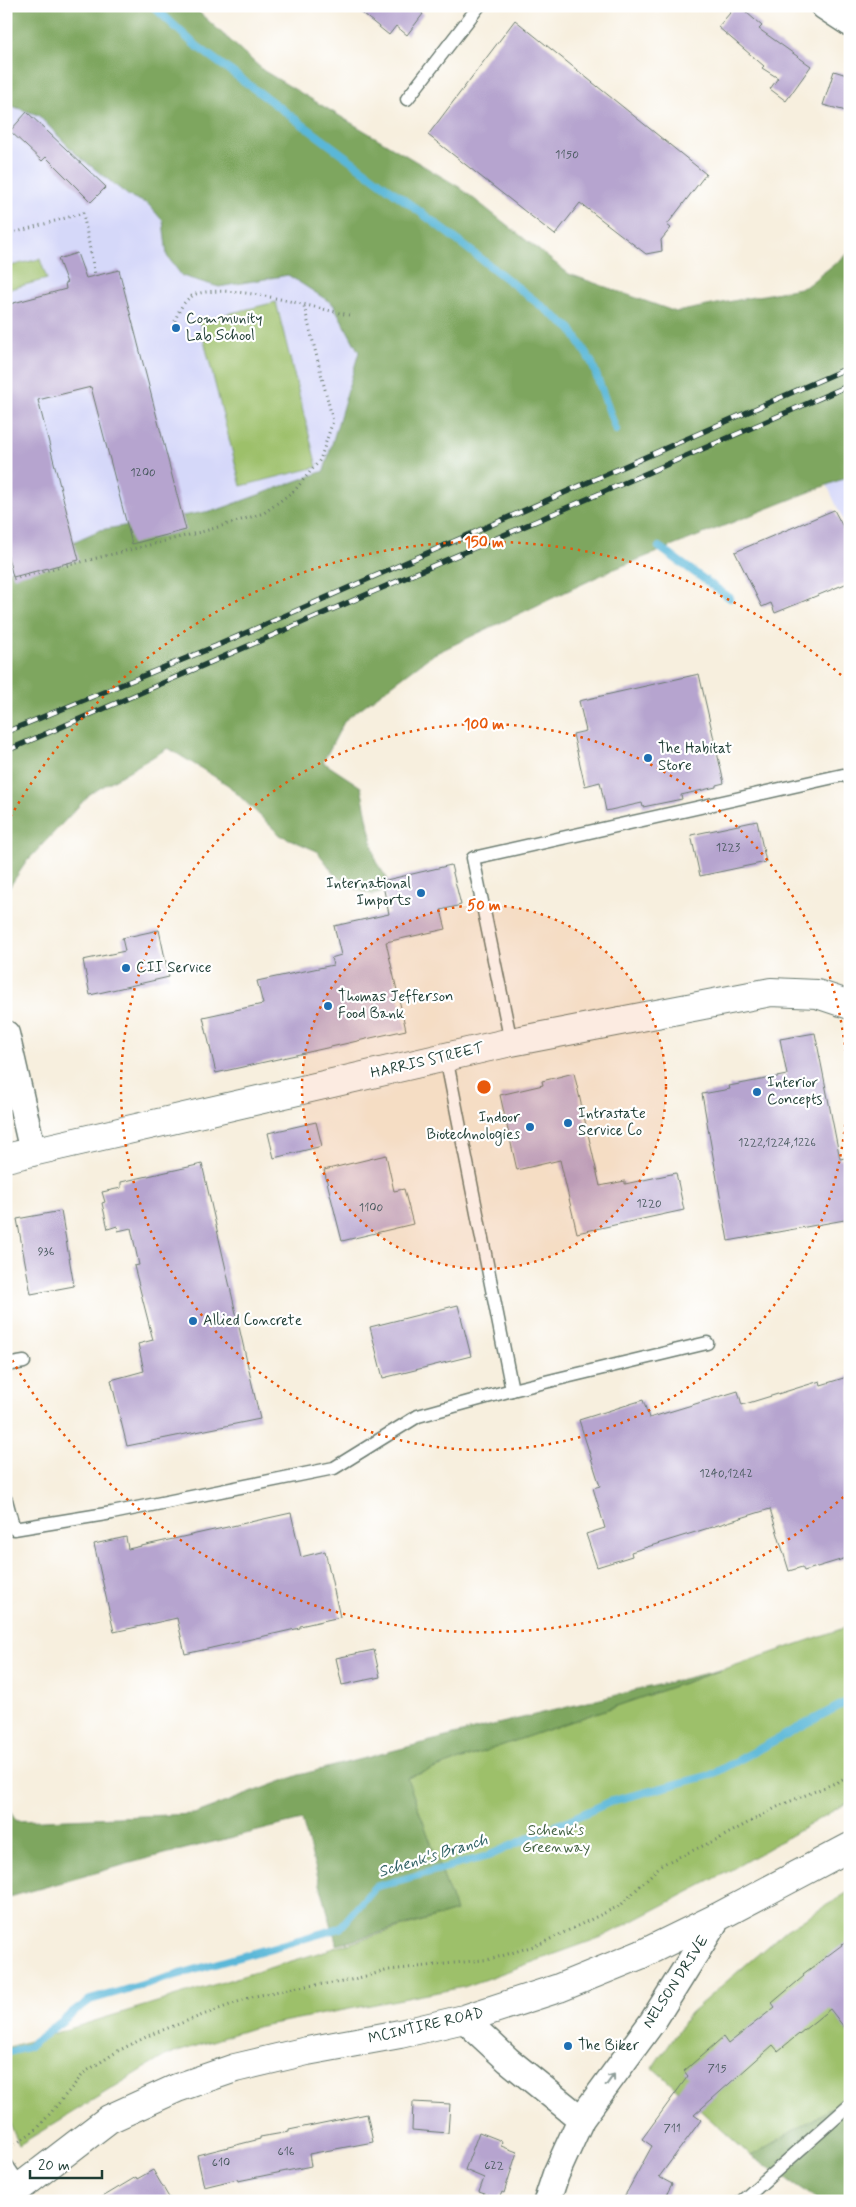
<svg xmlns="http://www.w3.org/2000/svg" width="856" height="2207" viewBox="0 0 856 2207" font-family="Mynerve,sans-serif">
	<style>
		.built { fill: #d5d8f9 }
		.green { fill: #9dc06a; stroke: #5e7e4f }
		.forest { fill: #7ea65e; stroke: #4e7249 }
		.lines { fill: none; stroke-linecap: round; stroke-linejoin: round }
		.stream { stroke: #5ab7d8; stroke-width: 8 }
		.building { fill: #b6a4cf }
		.lane-casing { stroke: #6b7b70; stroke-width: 15 }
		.street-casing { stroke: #6b7b70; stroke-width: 29 }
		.secondary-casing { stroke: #6b7b70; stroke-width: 30 }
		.path { stroke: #6b7b70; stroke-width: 3; stroke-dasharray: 1 4; stroke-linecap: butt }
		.lane { stroke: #fff; stroke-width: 12 }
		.street { stroke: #fff; stroke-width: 26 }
		.secondary { stroke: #fff; stroke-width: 28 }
		.rail-casing { stroke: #1f3d34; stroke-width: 5.5 }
		.rail { stroke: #fff; stroke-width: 4; stroke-dasharray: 11; stroke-linecap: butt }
		.oneway { stroke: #8f9e9a }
		.ring { fill: none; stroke: #e8590c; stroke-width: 2.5; stroke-dasharray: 2.5 5 }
		.poi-dot { fill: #1f6fb2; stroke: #fff; stroke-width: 2 }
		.labels { text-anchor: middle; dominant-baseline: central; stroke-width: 4.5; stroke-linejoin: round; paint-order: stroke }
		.number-label { font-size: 12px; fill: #45575b }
		.poi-label { font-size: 15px; fill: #1f3d34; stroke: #fff; text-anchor: start }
		.street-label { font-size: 15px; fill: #1f3d34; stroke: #fff }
		.park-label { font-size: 15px; fill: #456444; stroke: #fff }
		.water-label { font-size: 16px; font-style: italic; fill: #316265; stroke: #fff }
		.centre { fill: #e8590c; stroke: #fff; stroke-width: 2.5 }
		.ring-label { font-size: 15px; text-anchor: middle; font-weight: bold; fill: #e8590c; stroke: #fff; stroke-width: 4.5; stroke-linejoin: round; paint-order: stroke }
	</style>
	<rect width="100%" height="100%" fill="#fff"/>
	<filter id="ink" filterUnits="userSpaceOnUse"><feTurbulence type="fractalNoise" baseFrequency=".02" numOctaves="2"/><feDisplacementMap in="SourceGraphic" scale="10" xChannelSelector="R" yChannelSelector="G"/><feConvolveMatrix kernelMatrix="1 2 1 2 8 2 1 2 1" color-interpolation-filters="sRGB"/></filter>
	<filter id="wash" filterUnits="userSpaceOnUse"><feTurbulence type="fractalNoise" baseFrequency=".0096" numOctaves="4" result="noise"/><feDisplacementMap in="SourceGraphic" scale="20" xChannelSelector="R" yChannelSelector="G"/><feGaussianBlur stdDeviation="1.12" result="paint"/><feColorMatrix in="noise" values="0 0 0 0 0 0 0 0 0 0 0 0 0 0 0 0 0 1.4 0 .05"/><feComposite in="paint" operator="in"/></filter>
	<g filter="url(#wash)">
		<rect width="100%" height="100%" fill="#f7efde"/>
		<!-- built -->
		<g class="built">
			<path d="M6 104 38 115 77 155 129 196 148 204 163 221 167 256 219 287 288 275 333 304 359 352 324 471 217 510 100 530 6 572Z"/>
			<path d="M850 462V535L822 474Z"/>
		</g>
		<!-- green -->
		<g class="green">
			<path d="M40 259 47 279 6 290V267Z"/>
			<path d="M276 302 317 467 241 486 199 321Z"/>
			<path d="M850 1626V1801L729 1871 602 1937 464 1987 256 2027 165 2056 19 2145 6 2114V2048L456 1911 407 1778Z"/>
			<path d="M850 1891V2097L751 2156 653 2068 690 2013 786 1930Z"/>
		</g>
		<!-- forest -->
		<g class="forest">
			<path d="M6 6H192L264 71 459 187 569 274 676 312 805 287 850 252V476L612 570 432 655 345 720 323 762 361 787 376 862 387 878 386 887 381 893 373 895 354 888 336 876 317 851 280 835 228 785 168 748 90 794 27 861 6 892V572L100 530 217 510 324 471 359 352 333 304 288 275 219 287 182 276 167 256 163 221 148 204 129 196 77 155 38 115 6 104Z"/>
			<path d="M724 1669 407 1778 456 1911 337 1945 302 1820 145 1859 6 1898V1805L16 1821 194 1814 299 1775 481 1728Z"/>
			<path d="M850 2097V2200L820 2201 751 2156Z"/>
		</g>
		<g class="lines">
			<!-- stream -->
			<g class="stream">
				<path d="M153 6 194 44 435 223 571 329 592 363 616 430"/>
				<path d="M659 547 730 598"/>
				<path d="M6 2053 28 2047 90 2000 340 1928 375 1887 488 1856 612 1801 711 1775 850 1700"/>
			</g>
		</g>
		<g id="blocks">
			<!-- building -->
			<g class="building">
				<path d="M353 6H413L423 14 407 35 396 26 389 35Z"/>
				<path d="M736 6H739L762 26 759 29 811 66 786 101 770 89 778 78 762 68 764 66 718 27Z"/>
				<path d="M515 20 706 174 667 225 671 228 661 240 662 251 646 254 580 203 555 235 428 135Z"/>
				<path d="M834 71 850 76V112L823 105Z"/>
				<path d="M27 112 106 187 91 202 46 157 42 161 10 131Z"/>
				<path d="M77 253 86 278 119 270 186 530 132 544 91 387 38 400 79 560 13 577 6 549V305L66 289 65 283H67L58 259Z"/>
				<path d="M834 510 850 540V582L775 613 771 603 762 607 735 552Z"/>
				<path d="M699 674 724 783 716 785V787L681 795 682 799 643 807 642 803 606 811 600 782 585 786 573 734 586 731 579 701Z"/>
				<path d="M757 821 766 862 700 876 691 835Z"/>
				<path d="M451 865 461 905 441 910 446 929 386 942 406 1030 216 1073 203 1017 263 1004 257 981 333 965 331 958 341 955 334 926 389 914 382 881Z"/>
				<path d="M159 930 169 977 90 995 83 960 125 951 122 938Z"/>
				<path d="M815 1033 840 1159 845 1158 846 1163 850 1162V1219L728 1241 702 1094 730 1089 729 1086 787 1075 780 1039Z"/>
				<path d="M574 1073 600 1186 625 1181V1184L676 1173 684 1210 577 1233 560 1160 517 1170 500 1095 543 1085 542 1081Z"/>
				<path d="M316 1122 322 1146 274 1158 268 1133Z"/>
				<path d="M386 1155 394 1191 404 1189 413 1224 342 1241 324 1170Z"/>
				<path d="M202 1164 260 1419 127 1446 111 1380 144 1371 138 1344 153 1340 134 1266 139 1265 131 1228 118 1231 117 1226 108 1229 102 1203 105 1202 102 1192 121 1188V1182Z"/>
				<path d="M61 1211 74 1286 31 1294 17 1219Z"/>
				<path d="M458 1305 471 1356 383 1378 370 1327Z"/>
				<path d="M850 1376V1557L804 1571 802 1567 789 1571 770 1509 631 1552 632 1556 597 1567 586 1534 605 1528 593 1488 600 1486 579 1420 643 1400 649 1418 738 1391 742 1405 820 1381 821 1385Z"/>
				<path d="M291 1513 301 1557 325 1551 340 1617 300 1626V1628L185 1654 177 1618 114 1632 94 1544 126 1537 128 1549Z"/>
				<path d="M374 1650 380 1677 342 1685 336 1658Z"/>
				<path d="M850 1939V2035L830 2009 778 2051 773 2045 694 2115 701 2120 659 2177 672 2184 663 2201H622L652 2146 642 2139 688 2076 684 2071 723 2037 728 2044 775 2007 772 2003 804 1976 803 1974Z"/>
				<path d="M413 2102 450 2104 448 2133 412 2130Z"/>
				<path d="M367 2114 373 2142 309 2154 311 2166 238 2181 237 2179 204 2187 197 2155 260 2139V2137L289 2132V2130Z"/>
				<path d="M479 2132 502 2141 501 2146 517 2152 504 2193 502 2192 499 2199 479 2192 484 2178 465 2170Z"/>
				<path d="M153 2170 171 2201H96L136 2177 137 2179Z"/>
			</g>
		</g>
	</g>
	<g filter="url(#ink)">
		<use href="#blocks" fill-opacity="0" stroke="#6b7b70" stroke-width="1"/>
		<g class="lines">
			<defs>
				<g id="lane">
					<path d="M407 99 479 6"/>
					<path d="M511 1042 473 858 843 775 850 778"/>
					<path d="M446 1057 512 1390"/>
					<path d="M6 1365 24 1362"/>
					<path d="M6 1500 14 1529 112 1513 334 1468 418 1416 512 1390 707 1343"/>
					<path d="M6 2164 21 2186"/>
					<path d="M742 2201 850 2105"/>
				</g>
				<g id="street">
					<path d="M824 6 850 23"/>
					<path d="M6 1034 33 1152"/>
					<path d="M464 2019 508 2060 581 2119"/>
					<path d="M547 2201 556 2174 581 2119 653 2021 718 1917"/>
				</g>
				<g id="secondary">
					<path d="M6 1158 511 1042 771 992 817 994 850 1005"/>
					<path d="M6 2198 109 2119 177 2088 235 2068 307 2051 400 2034 464 2019 559 1988 640 1955 718 1917 850 1847"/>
				</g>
			</defs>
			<!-- lane casing -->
			<use href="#lane" class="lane-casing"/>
			<!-- street casing -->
			<use href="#street" class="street-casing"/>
			<!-- secondary casing -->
			<use href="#secondary" class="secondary-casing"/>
			<!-- path -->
			<g class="path">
				<path d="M6 235 83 213 95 275"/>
				<path d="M175 321C178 311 185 298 196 294 233 283 310 307 349 315"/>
				<path d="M6 570 9 580 205 531 264 513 295 490 320 460 333 421 304 306"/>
				<path d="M11 2147 37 2129 85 2072 118 2051 152 2034 251 1997 298 1987 343 1982 389 1970 492 1959 540 1944 621 1905 661 1865 720 1838 781 1805 850 1777"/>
			</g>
			<!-- lane -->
			<use href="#lane" class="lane"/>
			<!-- street -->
			<use href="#street" class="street"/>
			<!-- secondary -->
			<use href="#secondary" class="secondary"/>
			<defs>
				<g id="rail">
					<path d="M6 732 216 646 850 367"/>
					<path d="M6 751 850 385"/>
				</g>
			</defs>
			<!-- rail casing -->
			<use href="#rail" class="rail-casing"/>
			<!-- rail -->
			<use href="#rail" class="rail"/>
		</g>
		<!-- one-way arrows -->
		<defs><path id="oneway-shaft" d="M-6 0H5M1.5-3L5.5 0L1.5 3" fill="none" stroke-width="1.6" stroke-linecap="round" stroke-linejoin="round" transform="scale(1.25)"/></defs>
		<use class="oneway" href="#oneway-shaft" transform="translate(610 2080) rotate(-54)"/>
	</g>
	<!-- distance rings -->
	<circle cx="484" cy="1087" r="182" fill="#e8590c" fill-opacity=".12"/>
	<g class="ring">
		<circle cx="484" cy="1087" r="182"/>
		<circle cx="484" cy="1087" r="363"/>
		<path d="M849 1492A545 545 0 0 1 7 1351M7 823A545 545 0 0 1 849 682"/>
	</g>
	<!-- markers -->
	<g class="poi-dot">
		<circle cx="176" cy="328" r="5"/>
		<circle cx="648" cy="758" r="5"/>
		<circle cx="421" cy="893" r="5"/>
		<circle cx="126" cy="968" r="5"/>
		<circle cx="328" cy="1006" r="5"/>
		<circle cx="757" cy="1092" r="5"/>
		<circle cx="568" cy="1123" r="5"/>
		<circle cx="530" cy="1127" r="5"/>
		<circle cx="193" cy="1321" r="5"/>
		<circle cx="568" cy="2046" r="5"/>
	</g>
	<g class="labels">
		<!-- number labels -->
		<g class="number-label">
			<text x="567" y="155">1150</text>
			<text x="143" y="473">1200</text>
			<text x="728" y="848">1223</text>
			<text x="777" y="1143">1222,1224,1226</text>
			<text x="649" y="1204">1220</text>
			<text x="371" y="1208">1100</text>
			<text x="46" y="1252">936</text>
			<text x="726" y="1474">1240,1242</text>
			<text x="717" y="2069">715</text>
			<text x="672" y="2129">711</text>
			<text x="286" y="2152">616</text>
			<text x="221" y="2163">610</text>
			<text x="494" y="2166">622</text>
		</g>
		<!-- poi labels -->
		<g class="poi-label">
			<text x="186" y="319">Community<tspan x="186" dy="17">Lab School</tspan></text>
			<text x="658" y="749">The Habitat<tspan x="658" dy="17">Store</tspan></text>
			<text x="411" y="884" text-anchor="end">International<tspan x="411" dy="17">Imports</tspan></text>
			<text x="136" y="968">CII Service</text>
			<text x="338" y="997">Thomas Jefferson<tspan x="338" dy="17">Food Bank</tspan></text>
			<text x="767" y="1083">Interior<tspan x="767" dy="17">Concepts</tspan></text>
			<text x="578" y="1114">Intrastate<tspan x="578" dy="17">Service Co</tspan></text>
			<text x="520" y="1118" text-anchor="end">Indoor<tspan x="520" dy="17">Biotechnologies</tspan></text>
			<text x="203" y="1321">Allied Concrete</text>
			<text x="578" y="2046">The Biker</text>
		</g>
		<!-- street labels -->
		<g class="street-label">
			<text transform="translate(427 1061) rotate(-13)">HARRIS STREET</text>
			<text transform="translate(676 1982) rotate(-57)">NELSON DRIVE</text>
			<text transform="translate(426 2026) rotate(-13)">MCINTIRE ROAD</text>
		</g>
		<!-- park labels -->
		<g class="park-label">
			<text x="556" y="1831">Schenk's<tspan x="556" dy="17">Greenway</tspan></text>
		</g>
		<!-- water labels -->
		<g class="water-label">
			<text transform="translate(433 1856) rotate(-17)">Schenk's Branch</text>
		</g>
	</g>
	<circle cx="484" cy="1087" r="8" class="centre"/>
	<g class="ring-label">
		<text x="484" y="547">150 m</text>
		<text x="484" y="729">100 m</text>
		<text x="484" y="910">50 m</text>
	</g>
	<!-- margin -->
	<rect width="856" height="2207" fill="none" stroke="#fff" stroke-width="25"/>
	<!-- scale -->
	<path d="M30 2170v8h72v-8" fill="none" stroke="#1f3d34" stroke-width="2.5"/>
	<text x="38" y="2170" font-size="15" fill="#1f3d34" stroke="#ffffff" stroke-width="4" paint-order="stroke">20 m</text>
</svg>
